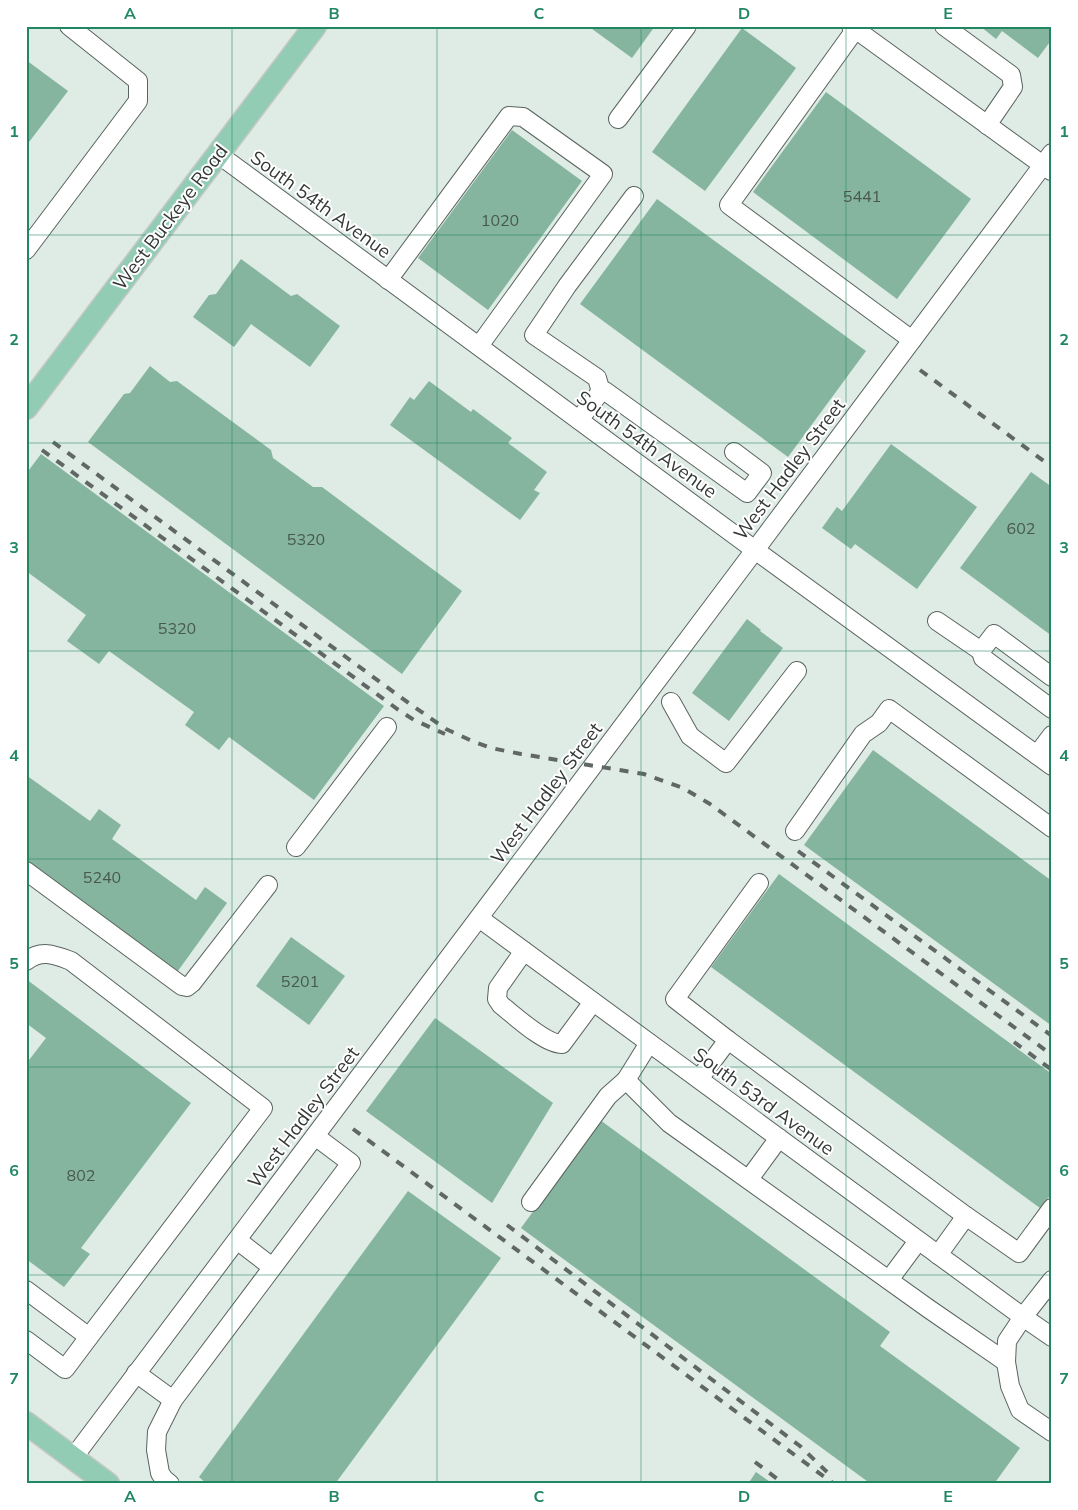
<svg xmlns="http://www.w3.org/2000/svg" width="1078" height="1510" viewBox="0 0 1078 1510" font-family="Mulish,sans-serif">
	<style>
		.building { fill: #85b59e }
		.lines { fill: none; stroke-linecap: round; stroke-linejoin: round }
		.minor-casing { stroke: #5a645f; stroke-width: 20 }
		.major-casing { stroke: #c6c8c7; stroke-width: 25 }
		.minor { stroke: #fff; stroke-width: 18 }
		.major { stroke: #92ccb5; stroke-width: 22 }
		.rail { stroke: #606764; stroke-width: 4; stroke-dasharray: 9 9; stroke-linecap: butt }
		.grid { fill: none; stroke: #218762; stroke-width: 1; stroke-opacity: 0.55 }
		.labels { text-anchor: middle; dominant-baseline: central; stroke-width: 4; stroke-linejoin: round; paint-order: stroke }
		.number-label { font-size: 16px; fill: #485851 }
		.street-label { font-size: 19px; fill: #343937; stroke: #fff }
		.neatline { fill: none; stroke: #218762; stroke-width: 2 }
		.grid-label { font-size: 16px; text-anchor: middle; font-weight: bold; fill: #218762 }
	</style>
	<rect width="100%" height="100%" fill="#dfebe5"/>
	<!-- building -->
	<g class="building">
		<path d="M588 26H655L632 58Z"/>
		<path d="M980 26H1052V39L1038 58 1002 31 996 39Z"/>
		<path d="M742 28 796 68 705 191 652 152Z"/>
		<path d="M26 60 68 91 26 146Z"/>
		<path d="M826 92 971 199 897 299 753 192Z"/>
		<path d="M512 130 582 181 488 310 418 258Z"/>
		<path d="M657 199 866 351 788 457 580 304Z"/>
		<path d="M241 259 291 296 297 294 340 326 310 367 251 324 234 347 193 317 209 295 216 294Z"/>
		<path d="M150 366 170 382 177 381 271 450 273 458 313 487H322L462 591 402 674 88 442 124 394 130 393Z"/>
		<path d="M429 381 471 412 473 409 512 438 508 443 547 472 534 490 540 493 520 520 390 425 410 397 414 400Z"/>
		<path d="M891 444 977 507 917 589 855 544 851 549 822 528 837 507 842 511Z"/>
		<path d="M41 454 384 706 314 800 229 737 219 750 185 725 194 712 109 651 99 664 67 641 86 615 26 571V474Z"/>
		<path d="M1031 472 1052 487V636L960 568Z"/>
		<path d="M747 619 761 630 760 631 783 648 729 721 692 693Z"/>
		<path d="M873 750 1052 881V1026L804 845Z"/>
		<path d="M26 775 90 821 99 809 121 825 112 839 196 900 205 887 227 903 175 975 26 866Z"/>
		<path d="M779 874 1052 1074V1193L1040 1208 711 967Z"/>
		<path d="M291 937 345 976 309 1025 256 986Z"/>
		<path d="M26 979 191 1103 81 1248 90 1254 64 1287 26 1259V1064L46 1038 26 1023Z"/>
		<path d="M435 1018 553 1103 492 1203 366 1111Z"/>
		<path d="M600 1120 890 1332 880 1346 1020 1448 994 1484H871L521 1228Z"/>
		<path d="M408 1191 501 1258 335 1484H207L199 1477Z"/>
		<path d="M756 1472 773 1484H748Z"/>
	</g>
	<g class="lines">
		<defs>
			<g id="minor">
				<path d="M851 26 1051 171"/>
				<path d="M944 26 1011 75 1013 87 987 125"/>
				<path d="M855 30 729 205 912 340"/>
				<path d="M618 119 687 26"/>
				<path d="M218 154 755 550 1052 766"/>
				<path d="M26 250 138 101V81L69 26"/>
				<path d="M388 280 509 116 523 117 603 174 479 346"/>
				<path d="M601 392 597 378 534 335 567 286 634 196"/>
				<path d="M579 420 598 395 601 392 605 391 747 493 762 473 734 452"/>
				<path d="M937 621 981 651 994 634 1052 677"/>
				<path d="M981 651 983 658 1052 709"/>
				<path d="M671 702 690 736 726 763 797 671"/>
				<path d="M1037 755 1052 735"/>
				<path d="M795 831 863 734 879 723 889 709 1052 828"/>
				<path d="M296 847 387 727"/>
				<path d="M26 871 182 986 187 987 192 983 268 885"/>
				<path d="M479 918 1023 1317 1052 1280"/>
				<path d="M524 951 498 988 497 999 501 1005C515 1016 545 1044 562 1044L593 1002"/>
				<path d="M26 961C42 949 55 955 71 961L263 1108 89 1337 26 1290"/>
				<path d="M728 1040 675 999 759 883"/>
				<path d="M649 1043 626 1080 669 1123 929 1309 1006 1362"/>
				<path d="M699 1079 728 1040 966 1216 938 1255"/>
				<path d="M749 1179 779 1138"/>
				<path d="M531 1202 608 1096 626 1080"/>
				<path d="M966 1216 1019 1253 1052 1208"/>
				<path d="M237 1240 272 1267"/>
				<path d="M889 1280 918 1241"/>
				<path d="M1052 1337 1023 1317 1007 1341 1006 1362 1010 1386 1020 1410 1052 1432"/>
				<path d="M26 1340 65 1369 89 1337"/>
				<path d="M136 1373 173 1400 351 1163 315 1136"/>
				<path d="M73 1458 755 550 1052 153"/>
				<path d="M170 1484 164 1479 160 1473 156 1450 157 1432 173 1400"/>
			</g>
			<g id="major">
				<path d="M26 408 315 26"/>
				<path d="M26 1423 108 1484"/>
			</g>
		</defs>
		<!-- minor casing -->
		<use href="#minor" class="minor-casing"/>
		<!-- major casing -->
		<use href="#major" class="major-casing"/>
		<!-- minor -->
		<use href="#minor" class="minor"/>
		<!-- major -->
		<use href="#major" class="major"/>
		<!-- rail -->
		<g class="rail">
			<path d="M920 370 1052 467"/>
			<path d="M53 442 410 704 446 729 472 741 491 748 521 754 644 774 683 788 710 804 1052 1055"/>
			<path d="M42 450 400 711 414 720 445 734"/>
			<path d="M798 851 1052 1036"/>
			<path d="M1014 1042 1052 1070"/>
			<path d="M353 1129 834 1484"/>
			<path d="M507 1225 800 1446 827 1472"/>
			<path d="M755 1462 784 1484"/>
		</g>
	</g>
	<!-- grid -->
	<path class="grid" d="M232 26V1484M437 26V1484M641 26V1484M846 26V1484M26 235H1052M26 443H1052M26 651H1052M26 859H1052M26 1067H1052M26 1275H1052"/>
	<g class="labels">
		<!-- number labels -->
		<g class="number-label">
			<text x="862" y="196">5441</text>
			<text x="500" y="220">1020</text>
			<text x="1021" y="528">602</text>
			<text x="306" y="539">5320</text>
			<text x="177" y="628">5320</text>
			<text x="102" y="877">5240</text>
			<text x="300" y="981">5201</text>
			<text x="81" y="1175">802</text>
		</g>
		<!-- street labels -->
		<g class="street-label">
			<text transform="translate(321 204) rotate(36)">South 54th Avenue</text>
			<text transform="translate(170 217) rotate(-53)">West Buckeye Road</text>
			<text transform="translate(647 444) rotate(36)">South 54th Avenue</text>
			<text transform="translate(789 469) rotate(-53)">West Hadley Street</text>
			<text transform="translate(546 793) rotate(-53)">West Hadley Street</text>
			<text transform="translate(764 1101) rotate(36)">South 53rd Avenue</text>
			<text transform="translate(303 1117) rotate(-53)">West Hadley Street</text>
		</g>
	</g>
	<!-- border -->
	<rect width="1078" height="1510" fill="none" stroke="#ffffff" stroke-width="55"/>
	<rect x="28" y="28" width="1022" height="1454" class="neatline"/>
	<g class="grid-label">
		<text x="130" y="19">A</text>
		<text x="334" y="19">B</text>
		<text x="539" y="19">C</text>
		<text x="744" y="19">D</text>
		<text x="948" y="19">E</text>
		<text x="14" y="137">1</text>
		<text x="1064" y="137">1</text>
		<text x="14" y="345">2</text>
		<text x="1064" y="345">2</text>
		<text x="14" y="553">3</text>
		<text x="1064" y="553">3</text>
		<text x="14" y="761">4</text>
		<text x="1064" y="761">4</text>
		<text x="14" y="969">5</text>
		<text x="1064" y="969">5</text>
		<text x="14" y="1176">6</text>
		<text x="1064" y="1176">6</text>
		<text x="14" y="1384">7</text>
		<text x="1064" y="1384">7</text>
		<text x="130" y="1502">A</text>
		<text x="334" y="1502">B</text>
		<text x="539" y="1502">C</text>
		<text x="744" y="1502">D</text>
		<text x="948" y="1502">E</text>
	</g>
</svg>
